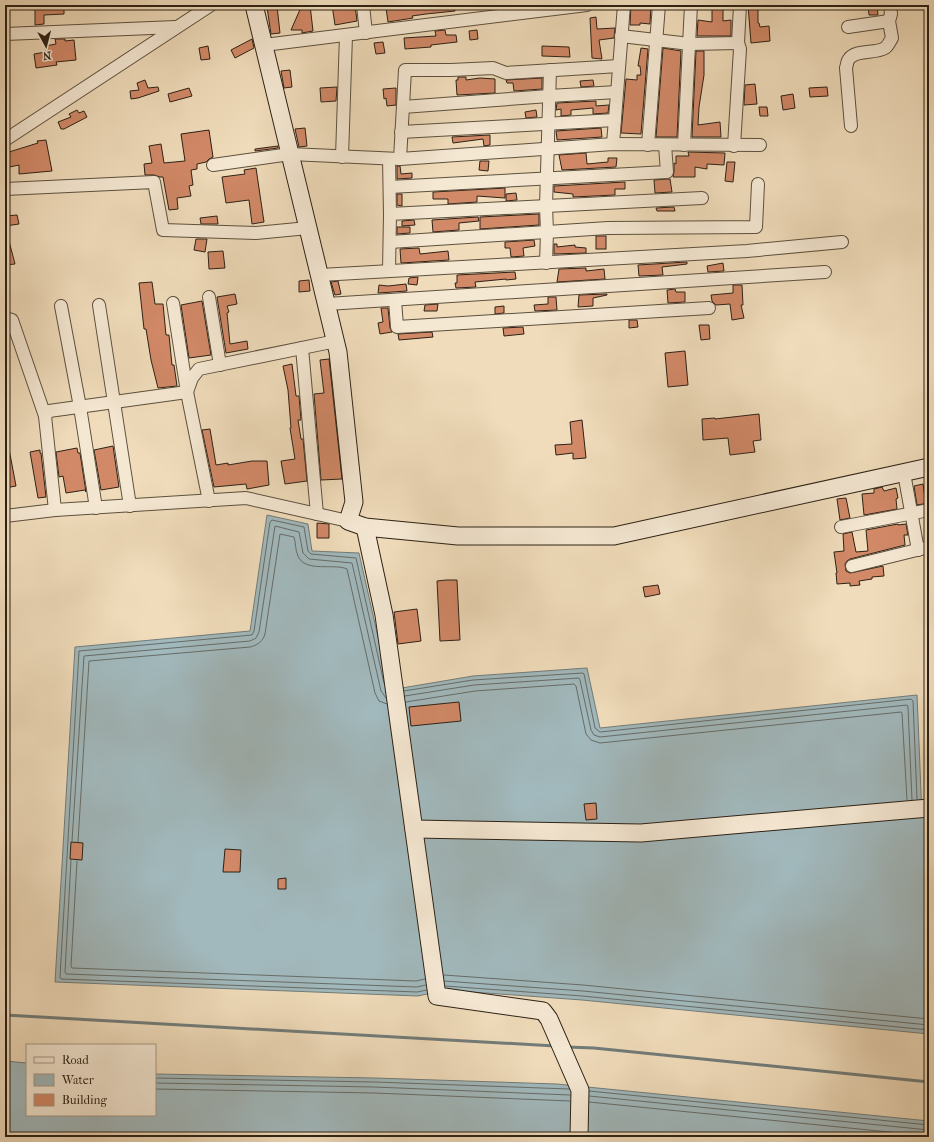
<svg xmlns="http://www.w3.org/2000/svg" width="934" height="1142" viewBox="0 0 934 1142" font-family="'IM FELL French Canon',serif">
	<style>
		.water { fill: #a1b8bc; stroke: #727c79 }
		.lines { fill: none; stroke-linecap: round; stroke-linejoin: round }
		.shore { stroke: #666c68; stroke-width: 1 }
		.stream { stroke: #727c79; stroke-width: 3 }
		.building { fill: #d28968; stroke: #2c2115 }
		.street-casing { stroke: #5d503e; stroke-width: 14 }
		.secondary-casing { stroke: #2c2115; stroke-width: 19 }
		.street { stroke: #f5e8d3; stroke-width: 12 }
		.secondary { stroke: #f5e8d3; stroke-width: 17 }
	</style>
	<rect width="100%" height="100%" fill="#f0dcbb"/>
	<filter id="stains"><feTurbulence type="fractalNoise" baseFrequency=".005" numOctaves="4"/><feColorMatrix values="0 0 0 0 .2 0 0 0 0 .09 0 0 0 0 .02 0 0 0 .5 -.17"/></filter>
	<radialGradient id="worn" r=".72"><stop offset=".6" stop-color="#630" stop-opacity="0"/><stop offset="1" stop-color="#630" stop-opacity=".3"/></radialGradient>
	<!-- water -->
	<g class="water">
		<path d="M267 515 308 524 312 551 359 553 390 690 473 676 587 668 600 728 917 695 922 816 929 817V1034L582 1000 445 990 418 996 55 982 75 647 250 631Z"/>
		<path d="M5 1061 27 1063V1115H155V1074L375 1078 557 1084 929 1121V1137H5Z"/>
	</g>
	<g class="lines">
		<!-- shore -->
		<g class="shore">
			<path d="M384 683 356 558 311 554 308 551 304 527 272 520 270 522 254 631 252 635 79 651 60 977 61 979 417 992 427 990"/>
			<path d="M404 691 473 680 583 673 584 674 595 728 600 732 911 699 913 701 917 799"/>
			<path d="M405 696 474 685 579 678 580 680 591 730 594 735 600 737 907 705 908 707 912 800"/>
			<path d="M406 702 475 691 574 684 576 686 586 734 591 740 600 743 901 712 902 713 907 800"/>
			<path d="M72 841 84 656 250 641 256 638 259 632 275 526 299 532 303 553 309 559 352 563 381 691 386 698"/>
			<path d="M78 842 89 661 250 647C258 645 263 641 265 634L280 534 294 537C296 543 295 550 298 556 305 573 334 563 347 569L375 693 379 701 387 704"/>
			<path d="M71 860 65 972 66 974 417 987 426 985"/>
			<path d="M77 861 71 966 72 968 416 981 425 979"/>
			<path d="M444 975 583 985 929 1019"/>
			<path d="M444 981 583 991 929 1025"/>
			<path d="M445 986 582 996 929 1030"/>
			<path d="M155 1078 375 1082 569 1089"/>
			<path d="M155 1083 374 1087 570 1095"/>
			<path d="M155 1089 374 1093 570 1101"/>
			<path d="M589 1091 929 1125"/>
			<path d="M589 1096 929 1130"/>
			<path d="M589 1102 929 1136"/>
		</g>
		<!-- stream -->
		<g class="stream">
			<path d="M5 1015 555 1046"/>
			<path d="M567 1047 594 1048 929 1082"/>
		</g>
	</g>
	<!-- building -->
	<g class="building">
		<path d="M51 5H64V14L44 15V24L35 25V7Z"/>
		<path d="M302 5H310L313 31 302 33V30H291Z"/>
		<path d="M332 5H355L357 21 335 25Z"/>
		<path d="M410 5V7L424 5H455V11L426 14 412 16 413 18 388 22 386 8 395 6V8Z"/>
		<path d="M631 5H651L650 24 640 23V25H630Z"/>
		<path d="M712 5H723V21L731 20V36H697L698 20 712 22Z"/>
		<path d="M748 5H758V23H759L760 27 769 26 770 41 751 43Z"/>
		<path d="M868 5H877L878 15H869Z"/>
		<path d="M277 6 280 33 271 34 267 7Z"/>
		<path d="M596 17 597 29 615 28 614 38 599 40 602 59 592 58 590 18Z"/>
		<path d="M445 30 446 35H456L457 42 431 45V47L405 49 404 38 436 36 435 31Z"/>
		<path d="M477 30 478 39 470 40 469 31Z"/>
		<path d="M55 39H65V41L74 40 76 60 56 62 57 65 36 68 34 54 46 52 45 46 56 44Z"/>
		<path d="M252 39 254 48 235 58 231 50Z"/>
		<path d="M383 42 385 53 376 54 374 43Z"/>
		<path d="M208 46 210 59 201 60 199 48Z"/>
		<path d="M542 46 569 47 570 57 542 56Z"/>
		<path d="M641 48 648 49 641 134 621 133 626 79 637 80V75H641L640 66H638Z"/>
		<path d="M663 48 681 51 677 137H656Z"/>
		<path d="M696 51H704V75L699 107 698 125 720 122 721 137H692Z"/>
		<path d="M290 70 292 87 284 88 281 71Z"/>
		<path d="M458 77H466V80L480 78 495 79V93L457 95 456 80H458Z"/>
		<path d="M542 78V89L514 91 513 83H507L506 80Z"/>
		<path d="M145 80 148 88 158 87 159 91 138 98 131 99 130 91 139 90 137 83Z"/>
		<path d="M593 80 594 86 581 87 580 81Z"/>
		<path d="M755 84 757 104 744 105 745 85Z"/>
		<path d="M337 87 336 101 321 102 320 88Z"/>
		<path d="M827 87 828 96 810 97 809 88Z"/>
		<path d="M189 88 192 96 170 102 168 94Z"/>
		<path d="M396 88V105L387 106 386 98 384 99 383 89Z"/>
		<path d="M793 94 795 108 783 110 781 96Z"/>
		<path d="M596 101V106L609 105 608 113 593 114V108L571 110V115L561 116V109L556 110 557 103Z"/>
		<path d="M759 107H767L768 116H760Z"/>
		<path d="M77 110 79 113 84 111 87 117 64 129H61L58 122 71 117 69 114Z"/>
		<path d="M536 110 537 117 526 118 525 112Z"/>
		<path d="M305 128 307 146 299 147 295 129Z"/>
		<path d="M601 128 602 137 557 140V139L556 131Z"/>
		<path d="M209 130 213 157 209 159 206 162 197 164V169L191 170 193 185 189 186 191 196 177 198 178 209 169 210 163 177H160L154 175H145L144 164 152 163 149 146 161 144 164 163 185 161 181 134Z"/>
		<path d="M490 135V145L484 146 483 139 453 143 452 137Z"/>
		<path d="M46 140 52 171 19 174V165L5 168V157L10 156 9 152 38 143 37 141Z"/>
		<path d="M278 146V148L255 151V149Z"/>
		<path d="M688 152 725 153 724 165 707 164V169L695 167V177H673L674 172V163L676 164V156H689Z"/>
		<path d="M586 153 587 164 608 162V158H617L616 167 562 170 559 155Z"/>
		<path d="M480 161H489L488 171 479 170Z"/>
		<path d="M727 162H735L733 182 725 181Z"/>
		<path d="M397 166H400L401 174 412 173V178L397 179Z"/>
		<path d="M256 168 264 222 252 224 249 200 226 203 222 177 245 174 244 170Z"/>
		<path d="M667 179H670L672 192 655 193 654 180Z"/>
		<path d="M625 182V189H615V195L573 197V194L554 192V186Z"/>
		<path d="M505 188V198L477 196V202L448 204V199H433V192Z"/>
		<path d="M516 193 517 200 506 201V194Z"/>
		<path d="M397 194H402V206L397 205Z"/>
		<path d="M674 207 675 211H657L656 208Z"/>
		<path d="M539 214V225L480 229V217Z"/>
		<path d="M17 215 19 224 5 226V216Z"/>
		<path d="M217 216 218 224H201L200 218Z"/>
		<path d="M478 217 479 221 459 223V230L433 232 432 220Z"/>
		<path d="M414 220 415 225 402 226V221Z"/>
		<path d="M397 227H410V233L397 234Z"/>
		<rect x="596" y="236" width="10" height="13"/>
		<path d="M5 237H8L15 264 5 265Z"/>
		<path d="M196 239H207L205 252 194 250Z"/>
		<path d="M534 240 535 246 523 248 524 256 511 257 510 248H505V242Z"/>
		<path d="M554 244H557V247L575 245V247L586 248V253L554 254Z"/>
		<path d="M419 248 420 254 448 251 449 260 401 263 400 249Z"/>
		<path d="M223 251 225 268 209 269 208 252Z"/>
		<path d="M687 262V264L662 267 663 275 639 276 638 265Z"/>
		<path d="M723 263 724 271 708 272 707 266Z"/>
		<path d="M586 268V271L604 269 605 279 557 282 559 269Z"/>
		<path d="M515 272 516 279 506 280V279L475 282 476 287 456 288 455 283H457V275Z"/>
		<path d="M418 277 417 285 408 284 409 278Z"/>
		<path d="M309 280 310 291 299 292V281Z"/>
		<path d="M338 281 341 294 335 295 331 282Z"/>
		<path d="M152 282 155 304H163L166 335H169L172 365H174L177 386 158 388 151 360 146 329H144L139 283Z"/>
		<path d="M406 284 407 291 378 293 379 285 388 286Z"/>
		<path d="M733 285H742L743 305H741L744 318 732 320 730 304 716 305 712 301 711 295 733 293Z"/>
		<path d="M675 289 676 292H685V302L668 303 667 290Z"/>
		<path d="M235 294 237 304 227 306 229 312 227 313 230 344 247 341 248 349 226 353 217 297Z"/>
		<path d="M607 294V295L593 298V306L578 307 579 295Z"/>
		<path d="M548 297H556L557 310 535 311 534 305 548 304Z"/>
		<path d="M202 301 211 355 189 358 181 305Z"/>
		<path d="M438 304 437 311H424L425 305Z"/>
		<path d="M504 306V313L495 314V307Z"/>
		<path d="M381 308H388L390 328 392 332 380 334 378 323 383 322Z"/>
		<path d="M629 320H637L638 327 629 328Z"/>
		<path d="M699 325H709L710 339 701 340Z"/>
		<path d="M523 327 524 334 504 336 503 328Z"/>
		<path d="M432 332 433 337 399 340 398 334Z"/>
		<path d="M685 351 688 385 668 387 665 353Z"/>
		<path d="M329 359 342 479 321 480 314 394 324 393 320 360Z"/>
		<path d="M292 364 296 396H299L301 420H298L301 439H303L307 481 285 484 281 461 295 459 290 428H291L288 390 283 366Z"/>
		<path d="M759 414 761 440 753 441 755 452 730 455 728 438 703 440 702 419 715 418V419Z"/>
		<path d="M582 420 586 458 573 459V453L556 455 555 445 572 444 570 422Z"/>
		<path d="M210 429 216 465 228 463V465L252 461H267L269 485 247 489 246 484 214 487 202 430Z"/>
		<path d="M113 446 119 487 101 490 94 450Z"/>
		<path d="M77 448 78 453H80L86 492 85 490 66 493 63 476 59 477 56 452Z"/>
		<path d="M5 449H9L16 486 5 488Z"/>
		<path d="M40 450V453H41L46 497 38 498 30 452Z"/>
		<path d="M923 484 925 498 929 497V503L917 505 914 486Z"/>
		<path d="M882 487 884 491 896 488 898 498 896 499 897 509 864 515 862 494 874 493V489Z"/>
		<path d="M846 498 850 518 840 520 837 499Z"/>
		<path d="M317 523 329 524V538H317Z"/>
		<path d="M898 524V525L906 524 908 535H904L905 545 850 559 847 561 845 564 846 571 850 573 883 566 884 576 872 577V579L859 581 860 585 850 586V583L837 584 836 573H837L834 552 844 551 843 534 852 532 856 552 868 551 866 530Z"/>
		<path d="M446 580H457L460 640 440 641 437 581Z"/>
		<path d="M658 585 660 594 645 597 643 587Z"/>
		<path d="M417 609 421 641 398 644 394 612Z"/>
		<path d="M459 702 461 721 411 726 409 707Z"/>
		<path d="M596 803 597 819 586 820 584 804Z"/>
		<path d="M71 842 83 843 82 860 70 859Z"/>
		<path d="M225 849 241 850 240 872H223Z"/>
		<path d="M286 878V889H278V879Z"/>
	</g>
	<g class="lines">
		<defs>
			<g id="street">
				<path d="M363 5 366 33"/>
				<path d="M848 27 889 21"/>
				<path d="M5 34 176 27"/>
				<path d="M621 36 690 44 738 43"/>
				<path d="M264 45 587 5"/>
				<path d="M403 107 549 96 617 92"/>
				<path d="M851 126 846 68C847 65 847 61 849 59 855 49 876 54 885 48 888 46 890 41 892 38L889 21 891 14 890 5"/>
				<path d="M401 132 615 120"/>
				<path d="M5 140 211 5"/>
				<path d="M613 144 624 5"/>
				<path d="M648 145 659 5"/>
				<path d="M684 145 691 5"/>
				<path d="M734 146 740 49 738 43 740 5"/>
				<path d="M342 157 346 35"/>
				<path d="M389 159 390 214"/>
				<path d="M400 159 405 70H451L493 68 506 73 619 66"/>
				<path d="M213 165 290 154 400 159 613 144 760 145"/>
				<path d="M390 187 667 172 665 145"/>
				<path d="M5 189 154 182 163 230 256 233 308 228"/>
				<path d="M390 242 608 228 756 227 758 184"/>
				<path d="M546 263 547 232 546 206 550 70"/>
				<path d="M389 271 390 214 702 198"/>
				<path d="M320 275 747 251 842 242"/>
				<path d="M209 297 220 365"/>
				<path d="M395 300 397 327 709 308"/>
				<path d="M173 303 187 392 209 501"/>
				<path d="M327 304 825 272"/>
				<path d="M99 305 130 506"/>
				<path d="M61 306 80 407 96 508"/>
				<path d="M5 318 12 320 45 416"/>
				<path d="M302 348 317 514"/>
				<path d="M904 473 918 550"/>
				<path d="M55 510 45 416 49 411 187 392 192 378 199 369 336 341"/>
				<path d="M5 516 55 510 246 498 348 521"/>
				<path d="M841 527 929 510"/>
				<path d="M852 566 929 547"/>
			</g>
			<g id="secondary">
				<path d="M254 5 338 352 354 502 348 521 365 527 458 536H614L929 467"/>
				<path d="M365 527 384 615 437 996 543 1011 549 1019 580 1090 579 1137"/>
				<path d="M414 829 641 833 929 808"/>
			</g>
		</defs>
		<!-- street casing -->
		<use href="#street" class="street-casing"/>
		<!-- secondary casing -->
		<use href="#secondary" class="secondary-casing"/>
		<!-- street -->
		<use href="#street" class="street"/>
		<!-- secondary -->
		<use href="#secondary" class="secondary"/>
	</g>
	<!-- margin -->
	<rect width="934" height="1142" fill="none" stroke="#f0dcbb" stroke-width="20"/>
	<rect x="6" y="6" width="922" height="1130" fill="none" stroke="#2c2115" stroke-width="2"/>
	<rect x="10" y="10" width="914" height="1122" fill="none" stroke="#2c2115"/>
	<!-- legend -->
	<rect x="26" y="1044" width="130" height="72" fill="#f5e8d3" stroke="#a59887"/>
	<rect x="34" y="1057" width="20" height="6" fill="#f5e8d3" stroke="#a59887"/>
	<text x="62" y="1064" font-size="12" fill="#2c2115">Road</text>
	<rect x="34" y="1074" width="20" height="12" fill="#a1b8bc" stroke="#a59887"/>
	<text x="62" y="1084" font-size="12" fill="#2c2115">Water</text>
	<rect x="34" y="1094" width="20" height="12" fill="#d28968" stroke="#a59887"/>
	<text x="62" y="1104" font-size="12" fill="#2c2115">Building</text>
	<!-- north arrow -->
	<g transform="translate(46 46) rotate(173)" stroke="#f5e8d3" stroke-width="3" paint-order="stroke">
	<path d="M0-3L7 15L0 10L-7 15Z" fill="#2c2115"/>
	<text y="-6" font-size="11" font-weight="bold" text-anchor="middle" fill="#2c2115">N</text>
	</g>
	<rect width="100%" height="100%" filter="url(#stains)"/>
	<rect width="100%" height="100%" fill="url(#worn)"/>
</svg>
